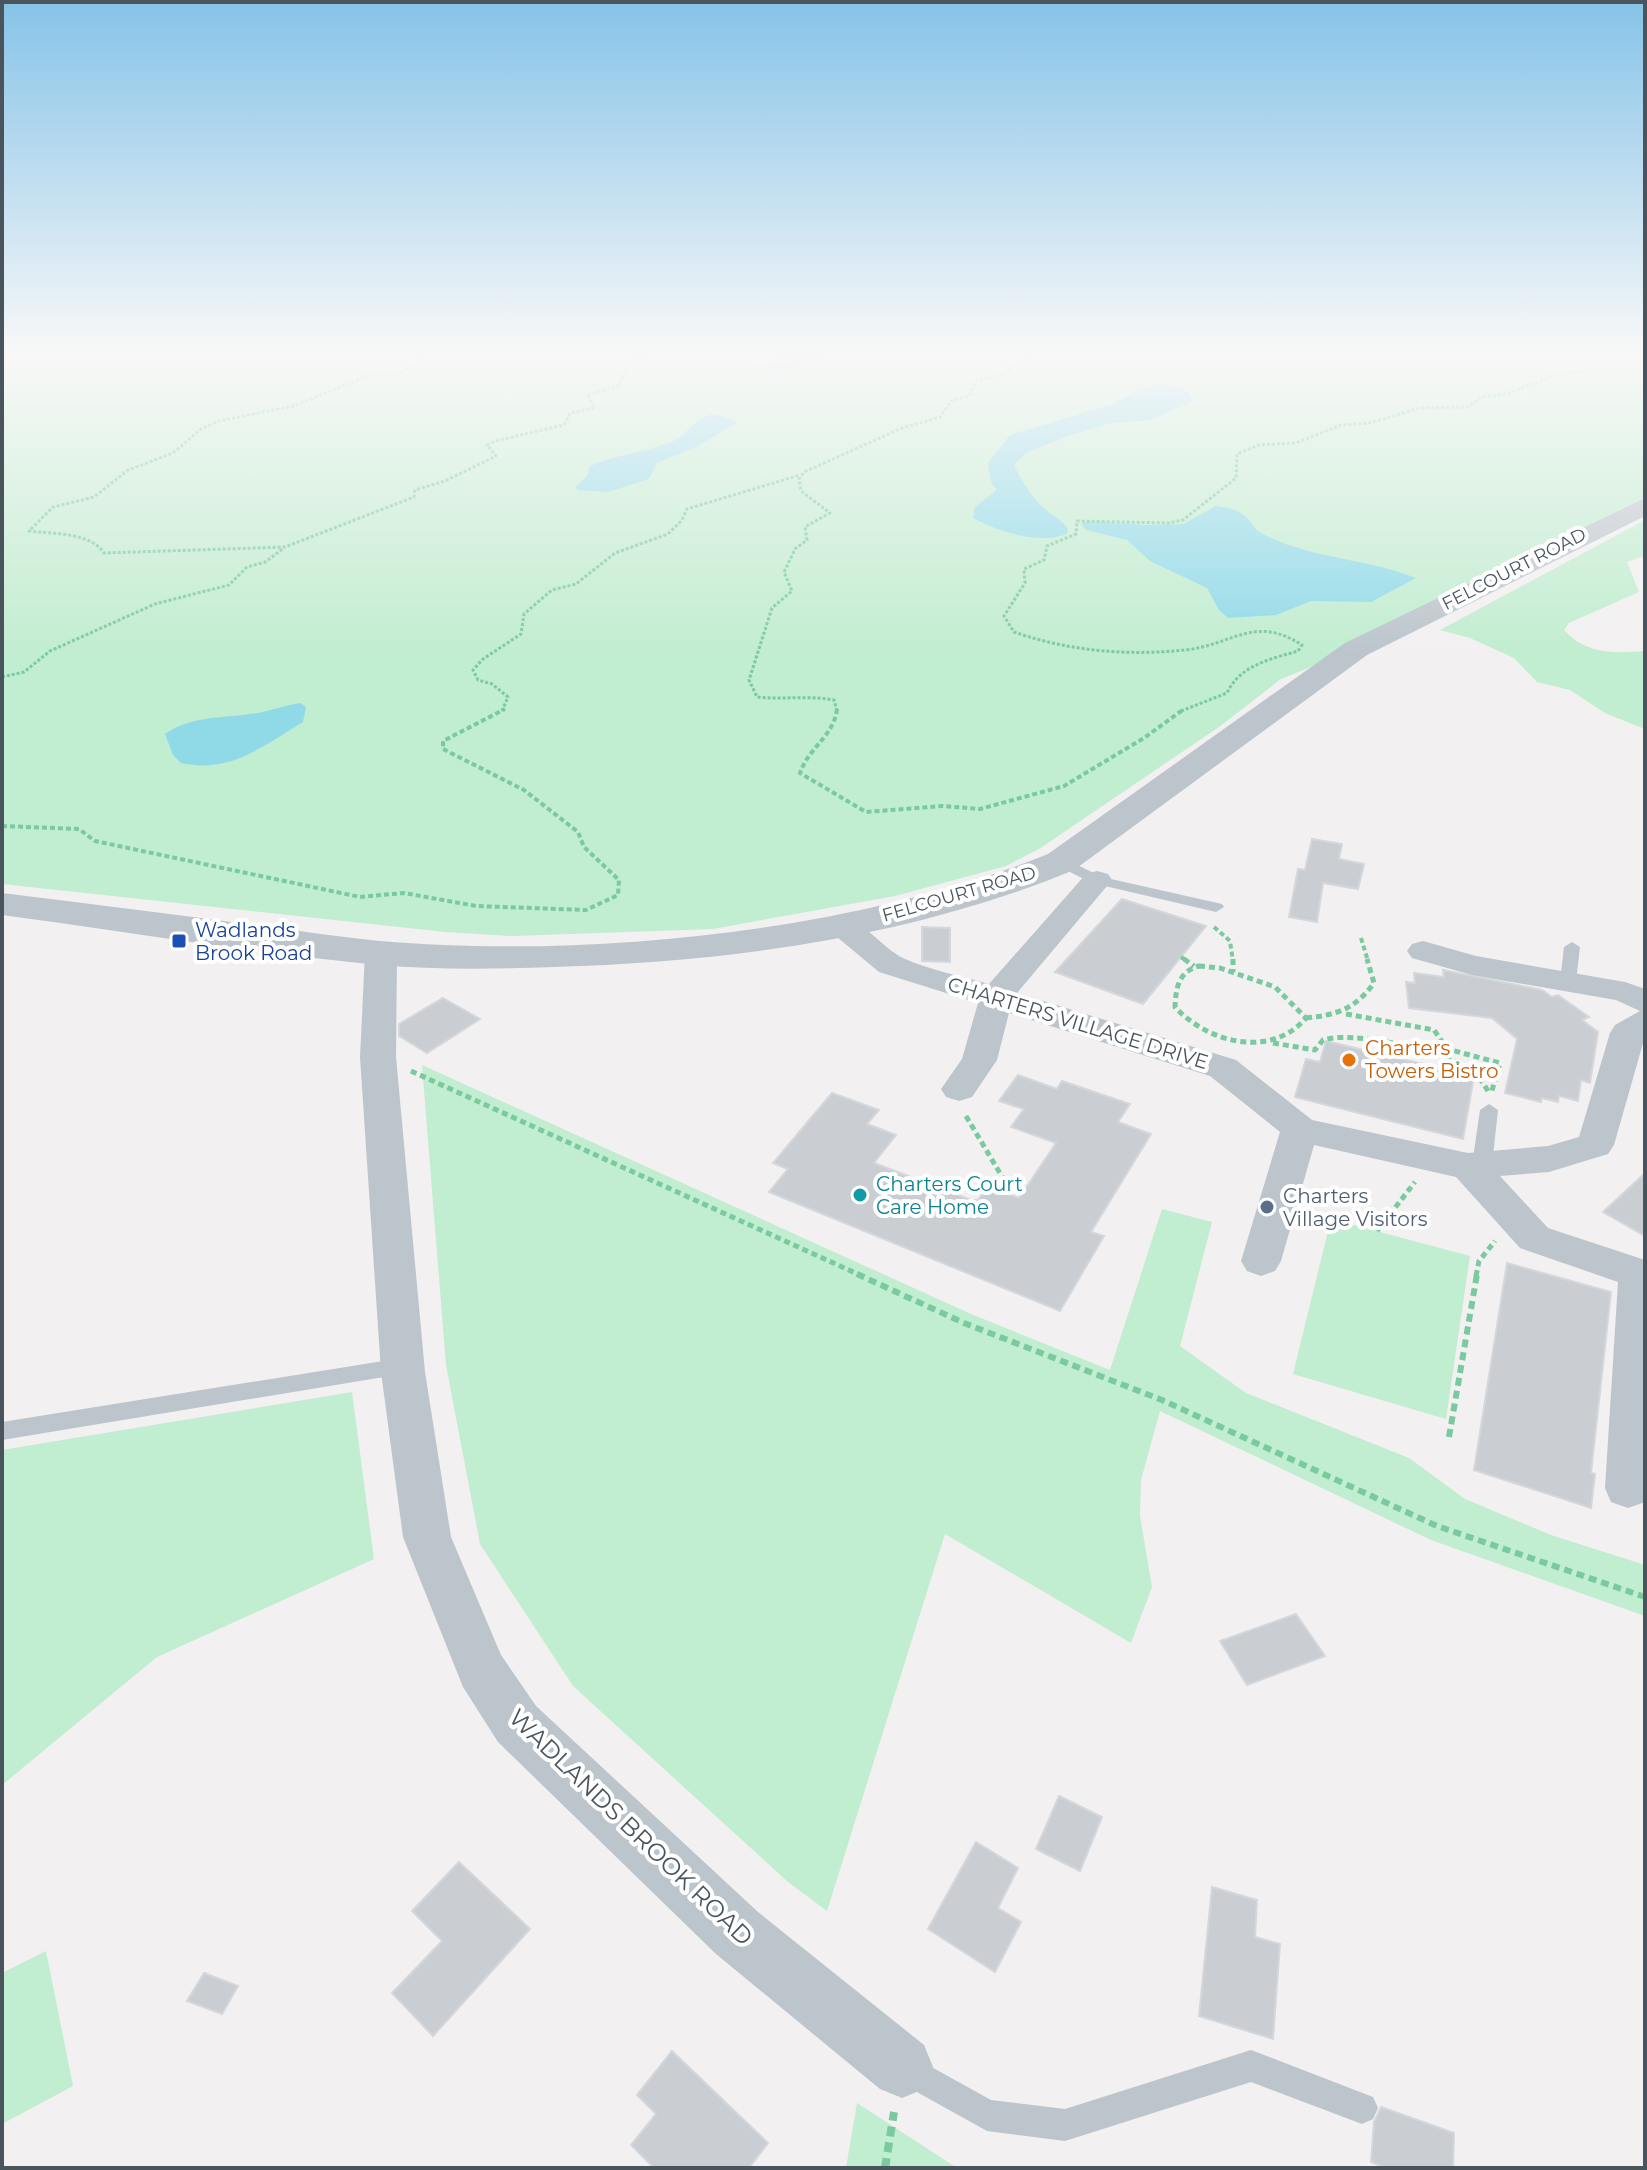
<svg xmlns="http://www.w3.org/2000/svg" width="1647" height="2170" viewBox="0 0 1647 2170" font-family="Montserrat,sans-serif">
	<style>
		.green { fill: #c1edd0 }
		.water { fill: #90dae8 }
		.building { fill: #cacdd2; stroke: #d4d7db; stroke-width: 2 }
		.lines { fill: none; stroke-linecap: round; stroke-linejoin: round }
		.path-far4 { stroke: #7aca9f; stroke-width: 3; stroke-dasharray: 3 2; stroke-linecap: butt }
		.path-far3 { stroke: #7aca9f; stroke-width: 4; stroke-dasharray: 5 3; stroke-linecap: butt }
		.path-far2 { stroke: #7aca9f; stroke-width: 5; stroke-dasharray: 6 4; stroke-linecap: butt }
		.path-far1 { stroke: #7aca9f; stroke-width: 6; stroke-dasharray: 8 5; stroke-linecap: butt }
		.path { stroke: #7aca9f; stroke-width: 8; stroke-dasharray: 10 6; stroke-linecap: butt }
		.service { fill: #bcc5cc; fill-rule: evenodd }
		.minor { fill: #bcc5cc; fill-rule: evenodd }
		.tertiary { fill: #bcc5cc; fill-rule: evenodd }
		.transit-dot { fill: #1a4fb4; stroke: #fff; stroke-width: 3 }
		.food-dot { fill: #e8710a; stroke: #fff; stroke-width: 3 }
		.culture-dot { fill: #0f9aa8; stroke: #fff; stroke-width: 3 }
		.service-dot { fill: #5c6f8a; stroke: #fff; stroke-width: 3 }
		.labels { text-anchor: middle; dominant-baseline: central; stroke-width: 8; stroke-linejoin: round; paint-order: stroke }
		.far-street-label { font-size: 18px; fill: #49545d; stroke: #fff }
		.transit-label { font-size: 20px; fill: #164399; stroke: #fff; text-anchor: start }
		.street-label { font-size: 20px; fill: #49545d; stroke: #fff }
		.food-label { font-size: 20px; fill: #c56008; stroke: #fff; text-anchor: start }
		.culture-label { font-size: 20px; fill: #0d838f; stroke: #fff; text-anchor: start }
		.service-label { font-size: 20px; fill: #4e5e75; stroke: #fff; text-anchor: start }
		.near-street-label { font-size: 24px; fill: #49545d; stroke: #fff }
	</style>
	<rect width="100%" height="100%" fill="#f2f0f0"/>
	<!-- green -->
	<g class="green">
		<path d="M2 352H1645V506L1356 649 1281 679 1219 727 1039 849 1006 866 895 896 713 929 512 936 445 932 2 884Z"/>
		<path d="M1645 520V556L1627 562 1639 592 1569 623 1564 630C1587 655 1614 653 1645 651V729L1605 713 1570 690 1537 682 1514 658 1470 638 1440 630Z"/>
		<path d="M422 1065 971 1314 1110 1370 1162 1209 1212 1222 1180 1346 1246 1393 1409 1458 1465 1499 1551 1535 1645 1565V1616L1431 1540 1160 1411 1141 1480 1140 1516 1152 1587 1131 1643 945 1534 827 1911 788 1882 573 1686 480 1544 446 1365Z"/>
		<path d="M1331 1219 1470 1256 1446 1419 1293 1374Z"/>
		<path d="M352 1392 374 1559 157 1657 2 1785V1450Z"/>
		<path d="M46 1951 73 2086 2 2124V1973Z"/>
		<path d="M857 2103 957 2168H846Z"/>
	</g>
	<!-- water -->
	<g class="water">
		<path d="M797 352H828C807 366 778 379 754 366Z"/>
		<path d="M1162 385C1175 387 1188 387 1193 401L1150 420 1112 423 1068 436 1026 453 1014 465C1021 480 1031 496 1044 508 1052 516 1061 519 1068 529L1067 534C1038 545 1000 532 973 518L975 507 997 490 991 482 988 463 1010 435 1109 405 1146 387Z"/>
		<path d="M709 415H720L737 422 698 446 657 463 649 479 608 492 577 490 576 486 587 476 590 466C617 454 643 453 669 443 686 437 692 421 709 415Z"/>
		<path d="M1216 506C1229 508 1240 509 1249 520 1253 525 1255 530 1261 533 1310 559 1366 558 1416 578L1371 602 1311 601 1276 615 1228 618 1219 610 1207 588 1150 561 1127 540 1086 530 1081 524 1088 521 1146 525 1183 524Z"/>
		<path d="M300 703 306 707 303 722C263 746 230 774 181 763L173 755 165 734C193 714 230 719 263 712 275 709 287 705 300 703Z"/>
	</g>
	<!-- building -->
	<g class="building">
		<path d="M1312 839 1342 844 1339 859 1364 864 1358 889 1323 883 1317 922 1289 917 1298 869 1305 870Z"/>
		<path d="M1122 899 1206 926 1143 1004 1055 972Z"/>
		<path d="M922 927 950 928V962L922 961Z"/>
		<path d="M1443 970 1542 990 1552 997 1558 995 1589 1017 1582 1020 1598 1032 1590 1083 1581 1080 1578 1101 1559 1096 1558 1102 1542 1098 1541 1102 1505 1093 1517 1039 1492 1018 1409 1008 1406 982 1415 983 1414 973 1444 977Z"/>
		<path d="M443 998 480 1019 427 1053 399 1036V1024Z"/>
		<path d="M1326 1041 1474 1076 1463 1139 1295 1097 1306 1059 1320 1062Z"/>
		<path d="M1018 1075 1057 1089 1062 1081 1130 1104 1118 1122 1151 1134 1091 1232 1104 1236 1060 1311 769 1192 788 1169 773 1163 832 1093 879 1110 867 1124 896 1135 874 1163 971 1200H978L988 1186 1019 1198 1056 1143 1011 1127 1024 1109 999 1101Z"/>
		<path d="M1645 1173V1236L1603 1212Z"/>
		<path d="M1507 1263 1611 1292 1591 1473 1595 1474 1591 1508 1474 1470Z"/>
		<path d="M1296 1614 1325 1656 1247 1685 1220 1641Z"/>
		<path d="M1059 1796 1102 1817 1080 1871 1036 1849Z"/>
		<path d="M976 1842 1018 1868 998 1908 1021 1922 995 1972 928 1929Z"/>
		<path d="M459 1862 530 1929 433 2036 392 1993 442 1941 412 1911Z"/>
		<path d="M1212 1887 1257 1900 1255 1937 1280 1944 1273 2039 1199 2016Z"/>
		<path d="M204 1973 238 1986 222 2014 187 2001Z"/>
		<path d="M672 2051 768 2143 749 2168H654L631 2145 656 2114 637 2095Z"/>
		<path d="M1381 2107 1454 2133 1453 2168H1387L1371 2162 1374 2122Z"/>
	</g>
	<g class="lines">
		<!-- path-far4 -->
		<g class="path-far4">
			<path d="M417 352 420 356 418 363 400 373 370 375 293 406 219 421 201 429 173 453 128 470 94 497 53 507 29 531C53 534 90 532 104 553L285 547 414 497 415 490 445 481 496 456 487 445 495 441 564 425 570 413 595 408 587 395 618 386 632 360 653 354"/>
			<path d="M2 677 24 672 50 651 155 604 229 585 247 567 265 562 284 548"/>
			<path d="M502 711 508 697 492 684 478 680 473 670 483 659 521 634 524 614 552 590 576 584 615 553 668 534 682 520 687 509 800 475"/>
			<path d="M837 711 834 700C808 695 783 700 757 697L749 680 772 608 792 591 784 572 795 549 807 540 805 527 830 513 801 491 799 479 804 472 902 428 940 417 951 401 969 396 977 380 998 376 1038 352"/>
			<path d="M1181 711 1227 693C1240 665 1271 659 1298 651L1302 645C1254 614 1233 645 1185 650 1128 656 1068 651 1014 632L1004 616 1025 583 1024 569 1044 560 1047 546 1076 534 1077 521 1168 523 1183 520 1236 478 1237 454 1259 445 1296 443 1341 425 1369 423 1420 408 1468 407 1481 397 1506 394 1556 375 1584 371 1586 363 1591 362"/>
		</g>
		<!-- path-far3 -->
		<g class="path-far3">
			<path d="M837 709C834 736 809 747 800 773L866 812 942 806 980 809 1064 786 1144 738 1184 709"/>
			<path d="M2 826 79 829 95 841 360 897 404 893 476 906 586 910 618 895 619 880 584 847 578 832 524 790 443 749V741L505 709"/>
			<path d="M1214 927 1230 941 1233 961"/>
			<path d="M1361 938 1368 961"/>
			<path d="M1181 957 1187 961"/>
		</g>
		<!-- path-far2 -->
		<g class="path-far2">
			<path d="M1184 959 1194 966"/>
			<path d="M1233 959V972"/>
			<path d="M1199 966 1220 968 1275 987 1306 1018C1271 1059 1208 1043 1175 1007 1176 988 1178 972 1199 966Z"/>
			<path d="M1346 1014 1434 1030 1447 1049 1500 1063 1491 1094"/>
			<path d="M1306 1018C1337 1015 1355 1009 1374 983L1367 959"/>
			<path d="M1273 1043 1315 1050 1323 1040C1352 1030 1444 1051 1469 1069 1478 1075 1484 1084 1489 1093"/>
			<path d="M411 1071 862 1276"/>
			<path d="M966 1116 1004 1180 1001 1191"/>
			<path d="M1377 1231 1415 1182"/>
			<path d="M1476 1276 1479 1261 1495 1241"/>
		</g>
		<!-- path-far1 -->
		<g class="path-far1">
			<path d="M857 1274 964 1323 1162 1400 1437 1526 1645 1597"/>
			<path d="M1449 1437 1477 1274"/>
		</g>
		<!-- path -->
		<path class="path" d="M885 2168 894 2112"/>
		<!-- service -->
		<g class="service">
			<path d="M1602 352H1645V356L1605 355Z"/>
			<path d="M1061 857 1102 877 1222 904 1224 907 1216 912 1092 883 1056 865 1053 862Z"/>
			<path d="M1572 942 1580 947 1576 981 1568 986 1560 981 1564 947Z"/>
			<path d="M1489 1104 1498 1110 1492 1165 1482 1171 1472 1165 1480 1110Z"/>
			<path d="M402 1358 410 1360 413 1366 410 1372 402 1374 2 1440V1422Z"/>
			<path d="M1251 2050 1373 2097 1378 2108 1373 2119 1362 2124 1251 2082 1065 2141 987 2131 897 2081 892 2070 897 2059 908 2054 991 2100 1065 2109Z"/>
		</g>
		<!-- minor -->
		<g class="minor">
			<path d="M1097 871 1108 874 1112 880 1017 993 1236 1060 1312 1120 1468 1153 1548 1146 1579 1137 1610 1033 1615 1025 1640 1011 1616 1000 1472 975 1412 958 1407 951 1412 944 1423 941 1476 956 1625 982 1645 989V1036L1614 1145 1608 1154 1549 1172 1500 1176 1548 1228 1645 1260V1502L1628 1508 1611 1502 1605 1488 1618 1282 1520 1248 1456 1177 1314 1145 1281 1261 1275 1271 1261 1276 1247 1271 1241 1261 1280 1132 1210 1076 1009 1013 997 1060 972 1097 959 1101 946 1097 941 1089 962 1059 978 1003 879 972 825 927 830 920C861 912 878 947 905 959 931 970 961 976 989 984L1086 874Z"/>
			<path d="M381 943 392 946 397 953 396 1057 425 1372 451 1537 501 1655 536 1706 758 1912 924 2045 933 2067 924 2089 902 2098 880 2089 716 1954 498 1742 463 1687 403 1537 381 1372 360 1057 365 953 370 946Z"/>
		</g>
		<!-- tertiary -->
		<path class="tertiary" d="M1645 498V516L1367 655 1074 870C912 937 729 962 554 967 497 969 437 970 379 965 253 953 128 932 2 915V893C86 903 170 914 254 925 296 930 338 937 380 941 588 959 854 932 1048 854L1345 643Z"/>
	</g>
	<!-- sky -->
	<linearGradient id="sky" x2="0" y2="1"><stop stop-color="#85c3e8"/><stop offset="0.54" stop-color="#f9f8f8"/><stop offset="1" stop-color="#f9f8f8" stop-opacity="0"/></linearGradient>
	<rect width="1647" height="655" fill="url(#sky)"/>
	<!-- markers -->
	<rect class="transit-dot" x="171" y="933" width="16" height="16" rx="4"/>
	<circle class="food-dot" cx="1349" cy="1060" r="8"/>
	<circle class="culture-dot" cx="860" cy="1195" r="8"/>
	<circle class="service-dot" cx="1267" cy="1207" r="8"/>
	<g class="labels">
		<!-- far-street labels -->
		<g class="far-street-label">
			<text transform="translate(1514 569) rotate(-27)">FELCOURT ROAD</text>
			<text transform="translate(959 894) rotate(-16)">FELCOURT ROAD</text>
		</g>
		<!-- transit labels -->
		<g class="transit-label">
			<text x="195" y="930">Wadlands<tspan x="195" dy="23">Brook Road</tspan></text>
		</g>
		<!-- street labels -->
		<g class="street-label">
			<text transform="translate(1078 1023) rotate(17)">CHARTERS VILLAGE DRIVE</text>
		</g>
		<!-- food labels -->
		<g class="food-label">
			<text x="1365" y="1048">Charters<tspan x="1365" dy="23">Towers Bistro</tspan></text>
		</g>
		<!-- culture labels -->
		<g class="culture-label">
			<text x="876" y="1184">Charters Court<tspan x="876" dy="23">Care Home</tspan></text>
		</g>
		<!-- service labels -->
		<g class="service-label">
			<text x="1283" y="1196">Charters<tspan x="1283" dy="23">Village Visitors</tspan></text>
		</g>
		<!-- near-street labels -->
		<g class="near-street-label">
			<text transform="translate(631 1827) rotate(44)">WADLANDS BROOK ROAD</text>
		</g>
	</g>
	<!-- border -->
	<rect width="1647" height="2170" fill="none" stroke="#49545d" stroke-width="8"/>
</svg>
